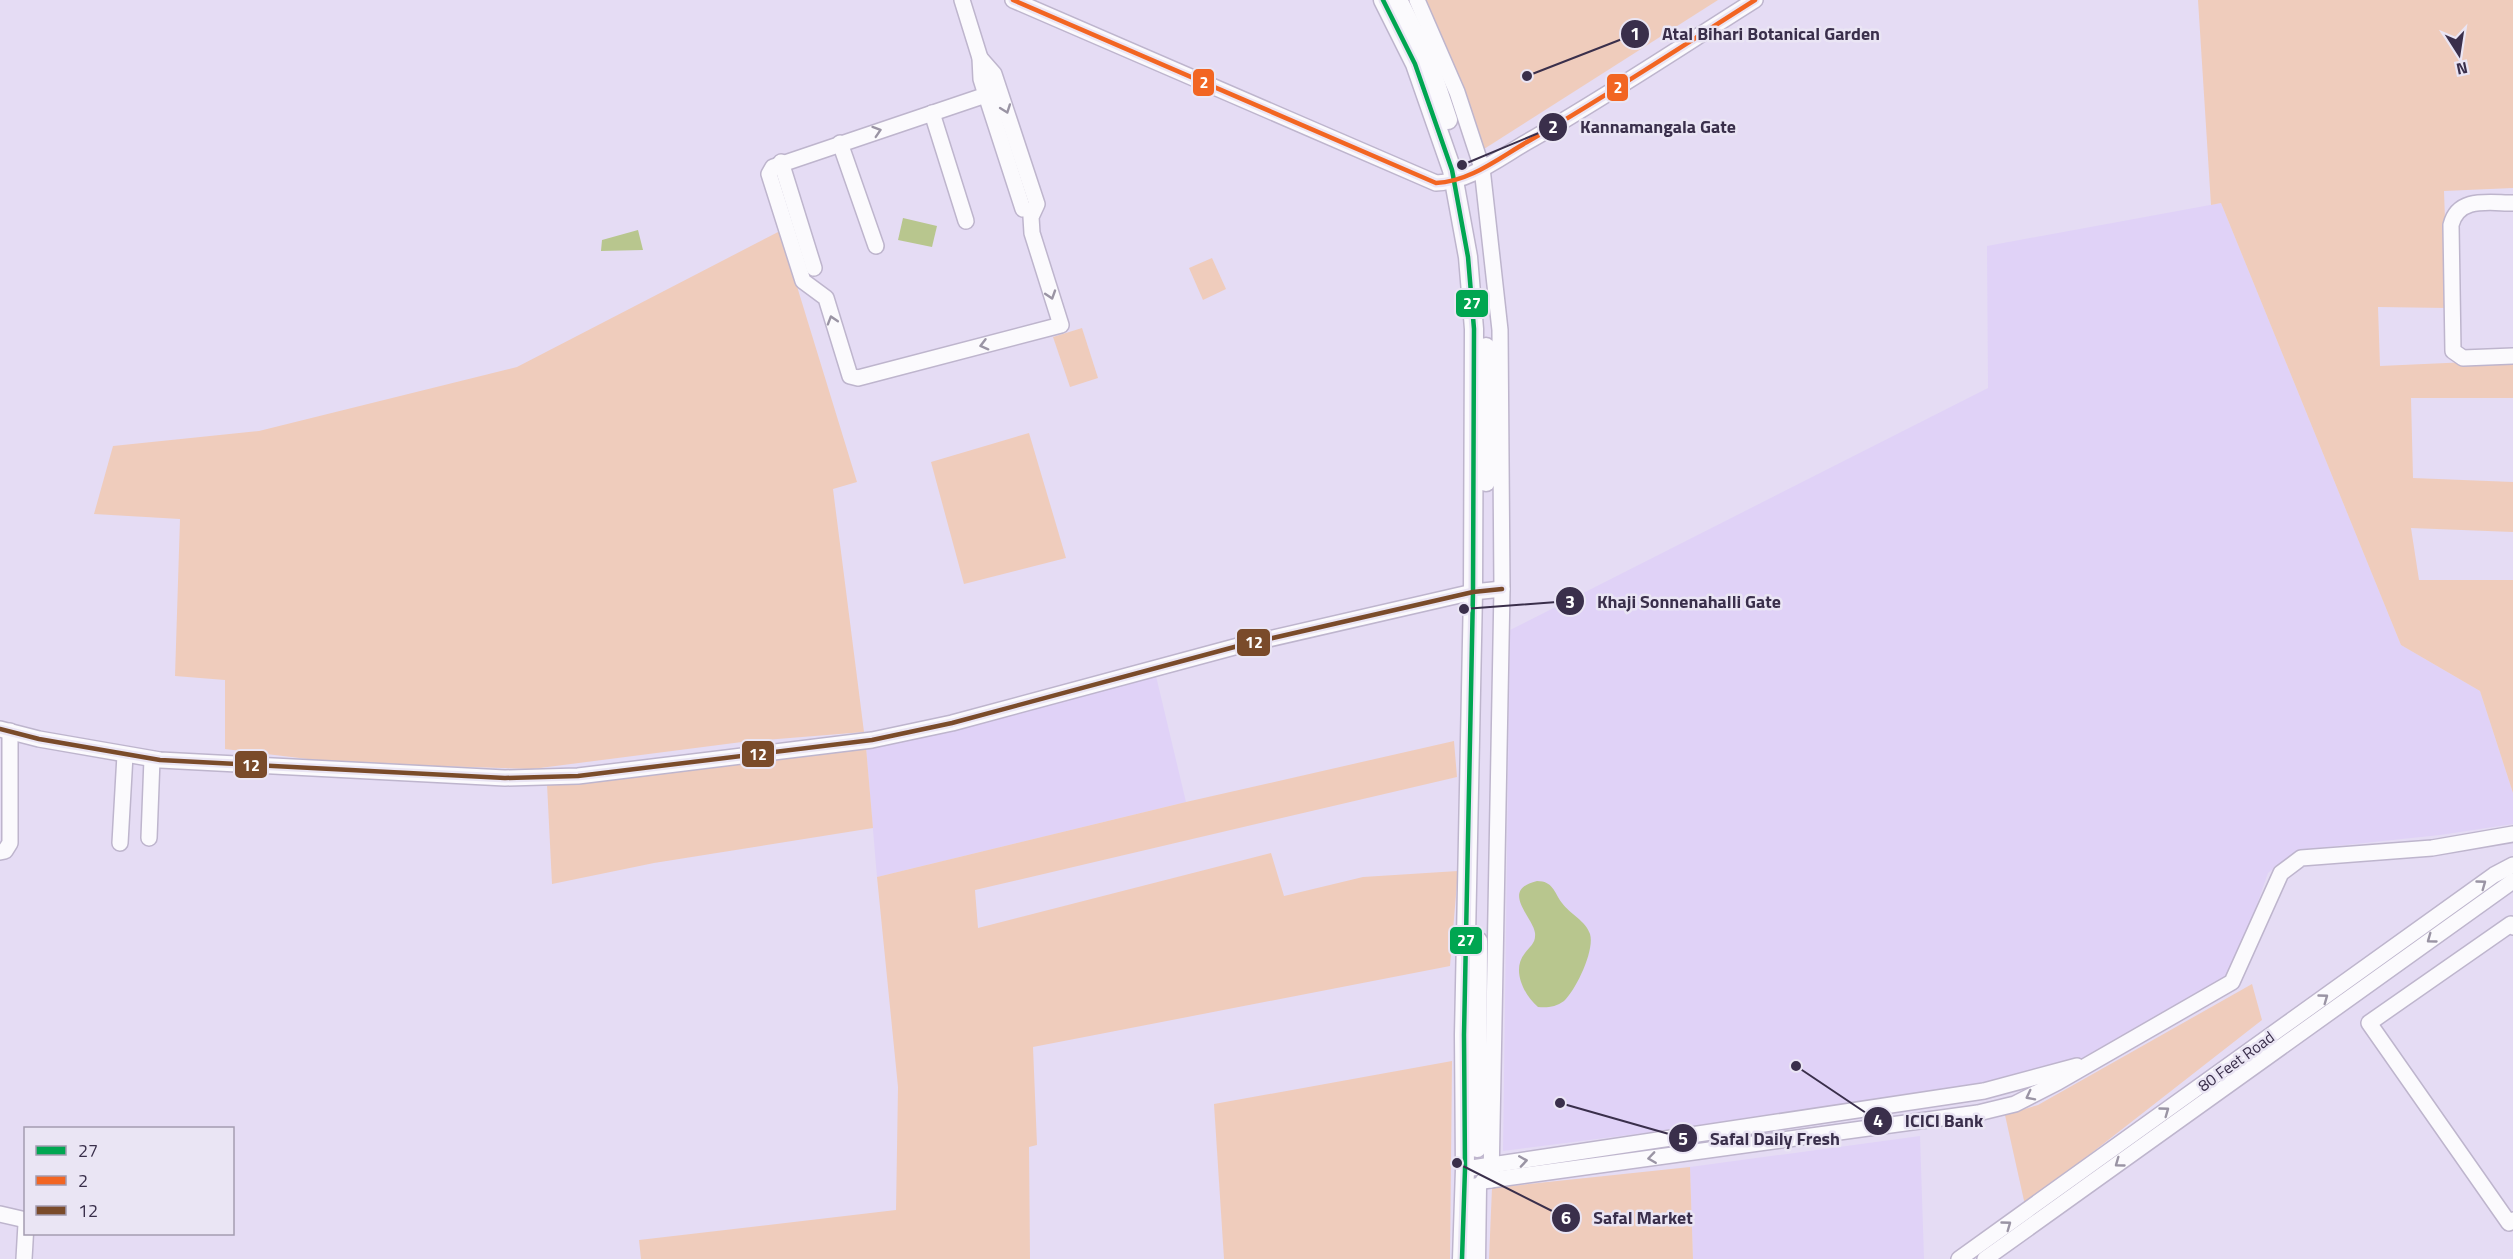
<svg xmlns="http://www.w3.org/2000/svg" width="2513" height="1259" viewBox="0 0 2513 1259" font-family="'Titillium Web',sans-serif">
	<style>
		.built { fill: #e0d2f7 }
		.green { fill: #efccbc }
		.water { fill: #b8c68e }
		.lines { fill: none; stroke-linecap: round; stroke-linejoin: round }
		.minor-casing { stroke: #beb5cd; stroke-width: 18 }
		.major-casing { stroke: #beb5cd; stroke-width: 21 }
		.minor { stroke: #fbfafd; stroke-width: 15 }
		.major { stroke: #fbfafd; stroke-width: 18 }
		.bus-1-casing { stroke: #eae5f4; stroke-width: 9 }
		.bus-2-casing { stroke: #eae5f4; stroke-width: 9 }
		.bus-3-casing { stroke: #eae5f4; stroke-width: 9 }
		.bus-1 { stroke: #00a651; stroke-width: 4.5 }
		.bus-2 { stroke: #f26522; stroke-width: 4.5 }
		.bus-3 { stroke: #7a4b2a; stroke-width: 4.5 }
		.oneway { stroke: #9a94a4 }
		.labels { text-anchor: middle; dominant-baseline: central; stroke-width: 5; stroke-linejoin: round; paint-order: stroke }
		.street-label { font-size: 16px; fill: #3a2f4b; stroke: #eae5f4 }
		.leader { fill: none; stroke: #3a2f4b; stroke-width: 2 }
		.callout-dot { fill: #3a2f4b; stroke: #eae5f4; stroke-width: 2 }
		.mark-label { font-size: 18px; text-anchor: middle; font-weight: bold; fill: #fff }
		.callout-label { font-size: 18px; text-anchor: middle; font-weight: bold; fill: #3a2f4b; stroke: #eae5f4; stroke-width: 5; stroke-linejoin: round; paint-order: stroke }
		.line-badge { stroke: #eae5f4; stroke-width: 2 }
		.badge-label { font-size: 16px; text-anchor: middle; font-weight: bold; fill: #fff }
	</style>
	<rect width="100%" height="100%" fill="#e5dcf4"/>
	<!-- built -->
	<g class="built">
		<path d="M2221 203 2401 645 2480 691 2513 793V824L2440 835 2298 850 2268 873 2238 959 2221 985 2081 1062 1965 1092 1503 1151 1510 630 1988 388 1987 246Z"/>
		<path d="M1156 676 1186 802 877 877 866 747Z"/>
		<path d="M1920 1136 1924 1259H1693L1690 1167Z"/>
	</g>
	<!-- green -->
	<g class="green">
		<path d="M1424 0H1718L1484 149Z"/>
		<path d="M2198 0H2513V188L2444 191 2448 308 2378 307 2380 366 2513 360V398H2411L2413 478 2513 482V532L2411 528 2419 580H2513V793L2480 691 2401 645 2221 203 2211 205Z"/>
		<path d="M780 231 857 482 833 489 864 732 742 742 532 769 341 763 225 749V680L175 676 180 519 94 514 113 446 259 431 517 367Z"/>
		<path d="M1212 258 1226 289 1203 300 1189 268Z"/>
		<path d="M1082 328 1098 378 1070 387 1053 337Z"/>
		<path d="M1029 433 1066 558 964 584 931 462Z"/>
		<path d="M1454 741 1457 777 975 890 978 928 1271 853 1284 896 1363 877 1458 871 1450 966 1033 1047 1037 1145 1029 1147 1030 1259H641L639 1240 896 1210 898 1087 877 877 1186 802Z"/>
		<path d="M866 747 873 828 654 863 552 884 547 784Z"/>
		<path d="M2252 984 2262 1020 2025 1205 2005 1115 2038 1105Z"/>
		<path d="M1452 1061 1450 1259H1224L1214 1104Z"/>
		<path d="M1690 1167 1693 1259H1489L1492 1188Z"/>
	</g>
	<!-- water -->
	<g class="water">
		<path d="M903 218 937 226 932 247 898 240Z"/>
		<path d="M638 230 643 250 601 251 602 240Z"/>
		<path d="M1537 881C1553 881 1554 892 1562 903 1570 914 1586 921 1590 934 1595 950 1576 990 1564 1001 1556 1007 1547 1008 1538 1007 1524 995 1511 970 1525 953 1530 946 1536 943 1535 933 1533 917 1499 890 1537 881Z"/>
	</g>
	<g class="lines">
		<defs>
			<g id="minor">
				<path d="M962 0 980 58 981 79 986 95 1023 209"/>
				<path d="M1013 0 1436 183C1469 182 1499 158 1527 142 1604 98 1679 48 1755 0"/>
				<path d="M1417 0 1457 92 1482 168 1500 330 1502 589 1491 1180"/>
				<path d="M980 58 994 74 1037 204 1031 217 1032 233 1061 325 858 378 850 376 826 298 803 281 769 174 773 167 986 95"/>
				<path d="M932 113 966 221"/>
				<path d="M840 143 876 246"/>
				<path d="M781 162 814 268"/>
				<path d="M2513 203C2489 203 2458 196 2451 225L2453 351 2463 358 2513 356"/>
				<path d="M0 729 39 739 160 760 505 778 578 776 872 740 952 723 1238 646 1473 592 1502 589"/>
				<path d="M149 838 152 759"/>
				<path d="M120 843 125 755"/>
				<path d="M0 852 5 851 10 843V731"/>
				<path d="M2513 927 2511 924 2369 1023 2509 1223 2513 1220"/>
				<path d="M1465 1169 1984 1091 2077 1066"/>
				<path d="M1483 1181 1978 1113 2015 1104 2058 1082 2232 982 2281 873 2301 858 2432 848 2513 834"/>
				<path d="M0 1214 26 1220"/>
				<path d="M24 1259 26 1224"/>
				<path d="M1959 1259 2494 875 2513 865"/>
				<path d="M1985 1259 2513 881"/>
			</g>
			<g id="major">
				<path d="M1383 0 1415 64 1452 170 1468 257 1474 329 1473 592 1464 1035 1465 1169 1462 1259"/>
				<path d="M1398 0 1427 57 1448 120"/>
				<path d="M1486 482V347"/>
				<path d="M1477 1148 1478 941"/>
				<path d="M1476 1259 1477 1187"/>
			</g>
		</defs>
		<!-- minor casing -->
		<use href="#minor" class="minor-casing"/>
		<!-- major casing -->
		<use href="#major" class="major-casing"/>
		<!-- minor -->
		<use href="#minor" class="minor"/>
		<!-- major -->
		<use href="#major" class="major"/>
		<defs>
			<path id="bus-1" d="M1383 0 1415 64 1452 170 1468 257 1474 329 1473 592 1464 1035 1465 1169 1462 1259"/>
			<path id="bus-2" d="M1013 0 1436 183C1469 182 1499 158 1527 142 1604 98 1679 48 1755 0"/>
			<path id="bus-3" d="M0 729 39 739 160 760 505 778 578 776 872 740 952 723 1238 646 1473 592 1502 589"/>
		</defs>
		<!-- bus-1 casing -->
		<use href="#bus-1" class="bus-1-casing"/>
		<!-- bus-2 casing -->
		<use href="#bus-2" class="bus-2-casing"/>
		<!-- bus-3 casing -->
		<use href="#bus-3" class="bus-3-casing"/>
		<!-- bus-1 -->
		<use href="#bus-1" class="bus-1"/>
		<!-- bus-2 -->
		<use href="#bus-2" class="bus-2"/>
		<!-- bus-3 -->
		<use href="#bus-3" class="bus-3"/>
	</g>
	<!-- one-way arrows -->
	<defs><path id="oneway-chevron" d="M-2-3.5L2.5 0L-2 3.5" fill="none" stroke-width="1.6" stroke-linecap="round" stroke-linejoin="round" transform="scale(1.5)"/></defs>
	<g class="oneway">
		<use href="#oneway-chevron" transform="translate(1006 109) rotate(70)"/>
		<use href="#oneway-chevron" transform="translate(877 131) rotate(-18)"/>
		<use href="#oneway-chevron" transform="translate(1051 295) rotate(72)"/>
		<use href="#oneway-chevron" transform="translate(832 320) rotate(-107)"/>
		<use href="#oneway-chevron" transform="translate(984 345) rotate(165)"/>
		<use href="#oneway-chevron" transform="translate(2482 884) rotate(-36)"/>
		<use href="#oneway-chevron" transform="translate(2431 939) rotate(144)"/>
		<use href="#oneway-chevron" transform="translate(2324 998) rotate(-36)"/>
		<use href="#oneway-chevron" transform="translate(2030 1096) rotate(153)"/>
		<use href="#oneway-chevron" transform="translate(2165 1111) rotate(-36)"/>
		<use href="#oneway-chevron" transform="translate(1652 1158) rotate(172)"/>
		<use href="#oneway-chevron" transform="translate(1523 1161) rotate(-9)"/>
		<use href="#oneway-chevron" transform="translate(2119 1163) rotate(144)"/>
		<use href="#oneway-chevron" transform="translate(2007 1225) rotate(-36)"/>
	</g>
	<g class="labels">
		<!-- street labels -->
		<g class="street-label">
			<text transform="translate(2236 1061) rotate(-36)">80 Feet Road</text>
		</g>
	</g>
	<!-- callouts -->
	<path class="leader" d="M1527 76L1635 34M1462 165L1553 127M1464 609L1570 601M1796 1066L1878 1121M1560 1103L1683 1138M1457 1163L1566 1218"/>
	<g class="callout-dot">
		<circle cx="1527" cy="76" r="6"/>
		<circle cx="1462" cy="165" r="6"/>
		<circle cx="1464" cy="609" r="6"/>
		<circle cx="1796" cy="1066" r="6"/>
		<circle cx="1560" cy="1103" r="6"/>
		<circle cx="1457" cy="1163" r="6"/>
		<circle cx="1635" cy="34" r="15"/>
		<circle cx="1553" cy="127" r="15"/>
		<circle cx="1570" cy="601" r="15"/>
		<circle cx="1878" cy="1121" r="15"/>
		<circle cx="1683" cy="1138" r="15"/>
		<circle cx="1566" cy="1218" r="15"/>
	</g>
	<g class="mark-label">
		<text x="1635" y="40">1</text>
		<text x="1553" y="133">2</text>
		<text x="1570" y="608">3</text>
		<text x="1878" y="1127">4</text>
		<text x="1683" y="1145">5</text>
		<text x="1566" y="1224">6</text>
	</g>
	<g class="callout-label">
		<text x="1771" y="40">Atal Bihari Botanical Garden</text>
		<text x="1658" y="133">Kannamangala Gate</text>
		<text x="1689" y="608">Khaji Sonnenahalli Gate</text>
		<text x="1944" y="1127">ICICI Bank</text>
		<text x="1775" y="1145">Safal Daily Fresh</text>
		<text x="1643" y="1224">Safal Market</text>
	</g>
	<g class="line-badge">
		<rect x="1192" y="68" width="23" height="29" rx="6" fill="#f26522"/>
		<rect x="1606" y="73" width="23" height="29" rx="6" fill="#f26522"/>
		<rect x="1455" y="289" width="34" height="29" rx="6" fill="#00a651"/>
		<rect x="1236" y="628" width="35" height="29" rx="6" fill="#7a4b2a"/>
		<rect x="741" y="740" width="34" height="28" rx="6" fill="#7a4b2a"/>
		<rect x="234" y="750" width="34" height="29" rx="6" fill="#7a4b2a"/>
		<rect x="1449" y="926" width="34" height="29" rx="6" fill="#00a651"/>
	</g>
	<g class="badge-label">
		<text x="1204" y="88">2</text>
		<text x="1618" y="93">2</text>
		<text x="1472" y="309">27</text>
		<text x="1254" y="648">12</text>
		<text x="758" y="760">12</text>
		<text x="251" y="771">12</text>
		<text x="1466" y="946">27</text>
	</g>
	<!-- legend -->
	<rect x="24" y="1127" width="210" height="108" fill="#eae5f4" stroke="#a49cb0" stroke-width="1.5"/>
	<rect x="36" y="1146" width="30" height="9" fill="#00a651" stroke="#a49cb0" stroke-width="1.5"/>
	<text x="78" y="1157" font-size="18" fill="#3a2f4b">27</text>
	<rect x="36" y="1176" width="30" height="9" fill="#f26522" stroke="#a49cb0" stroke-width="1.5"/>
	<text x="78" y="1187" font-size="18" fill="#3a2f4b">2</text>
	<rect x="36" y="1206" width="30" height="9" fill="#7a4b2a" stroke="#a49cb0" stroke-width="1.5"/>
	<text x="78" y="1217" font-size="18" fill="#3a2f4b">12</text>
	<!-- north arrow -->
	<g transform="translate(2459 54) rotate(168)" stroke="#eae5f4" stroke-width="4.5" paint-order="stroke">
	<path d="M0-4.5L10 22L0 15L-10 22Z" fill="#3a2f4b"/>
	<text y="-9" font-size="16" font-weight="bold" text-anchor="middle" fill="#3a2f4b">N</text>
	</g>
</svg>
